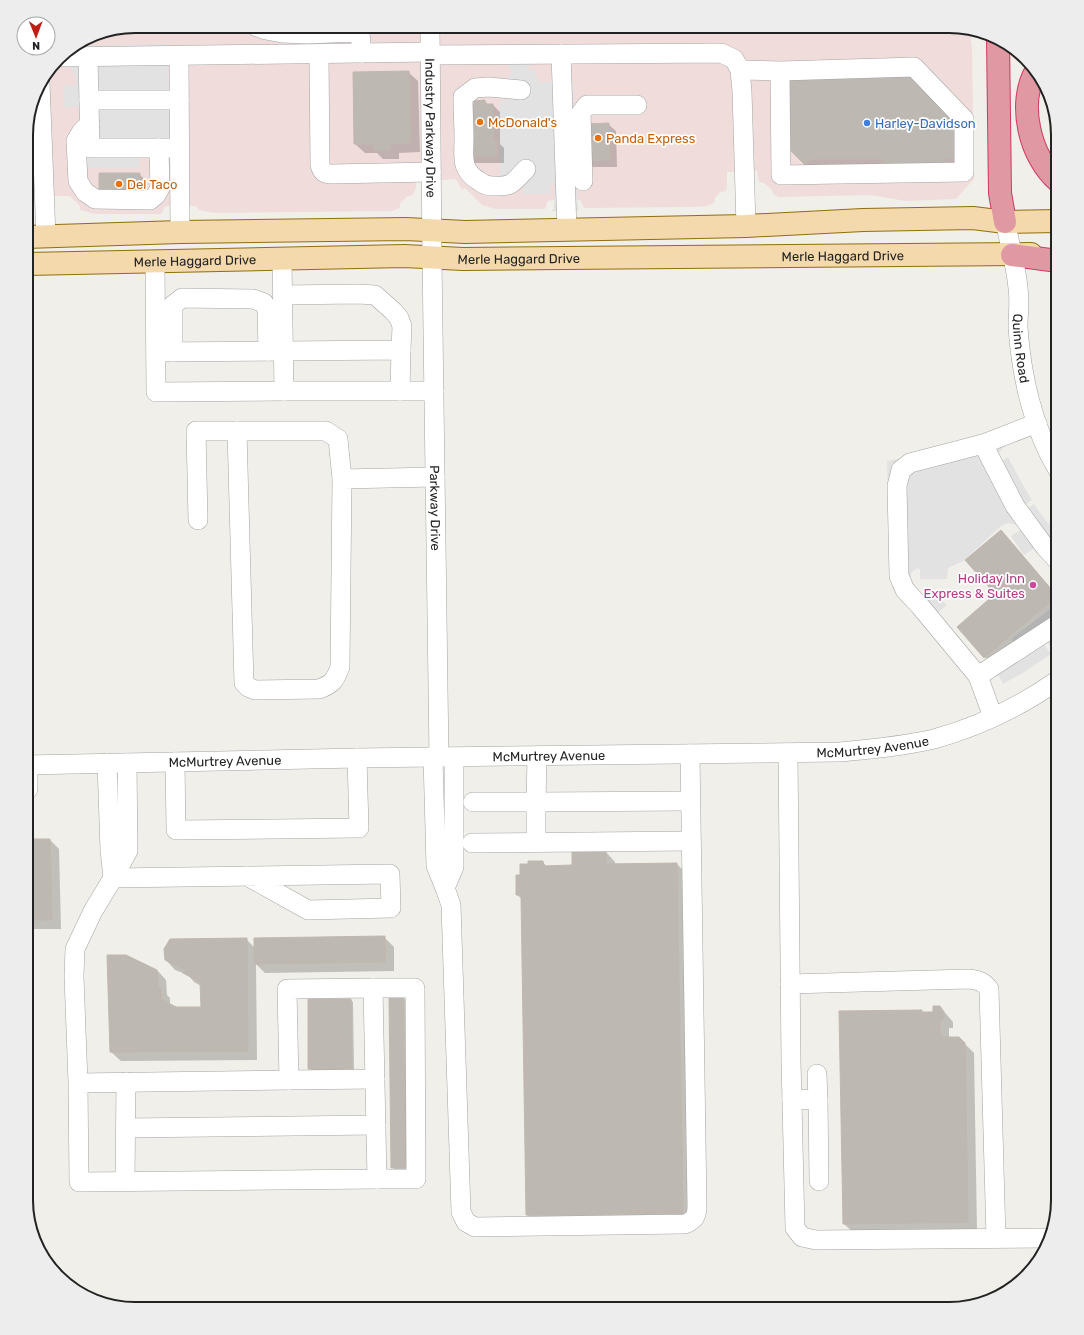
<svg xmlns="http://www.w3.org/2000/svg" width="1084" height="1335" viewBox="0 0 1084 1335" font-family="Rubik,sans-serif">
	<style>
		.commercial { fill: #f0dddb }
		.parking { fill: #e2e2e2 }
		.shadow { fill: #0003 }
		.building { fill: #beb8b2; stroke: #c1b7ad }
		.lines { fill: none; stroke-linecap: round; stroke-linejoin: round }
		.minor-casing { stroke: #a3a3a3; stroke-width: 20 }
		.major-casing { stroke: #916e0f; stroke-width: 24 }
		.highway-casing { stroke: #cc3a63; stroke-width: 24 }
		.minor { stroke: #fff; stroke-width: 19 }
		.major { stroke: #f4d9ac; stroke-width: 22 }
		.highway { stroke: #e099a2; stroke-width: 22 }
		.food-dot { fill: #e8710a; stroke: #fff; stroke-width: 1.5 }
		.shop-dot { fill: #3f7fe0; stroke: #fff; stroke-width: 1.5 }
		.hotel-dot { fill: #d1479c; stroke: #fff; stroke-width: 1.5 }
		.labels { text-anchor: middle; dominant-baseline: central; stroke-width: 3.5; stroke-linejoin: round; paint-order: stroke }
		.food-label { font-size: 13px; fill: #c56008; stroke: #fff; text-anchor: start }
		.shop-label { font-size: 13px; fill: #366cbe; stroke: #fff; text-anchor: start }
		.street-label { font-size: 13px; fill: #222; stroke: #fff }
		.hotel-label { font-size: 13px; fill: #b23c85; stroke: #fff; text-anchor: end }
		.rim { fill: none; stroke: #222; stroke-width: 2 }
	</style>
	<rect width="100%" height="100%" fill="#f1efe9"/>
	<!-- commercial -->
	<path class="commercial" d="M135 26H956L970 30 972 49 974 179 956 199 905 201 871 195 779 197 774 195 772 190 764 183 759 182 757 171 727 172V186L726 191 719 193 715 198 714 203 707 206 692 207 584 208 580 200H554L548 201 545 209H495L482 205 465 188 462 190 456 179 416 182V188L413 195 408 196 400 203V208L392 211 215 213 199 210 196 206H167L164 207 162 214H95L80 210V206L70 196H26V127L37 87 63 53 93 34Z"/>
	<!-- parking -->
	<g class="parking">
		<path d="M168 44 170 155 139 156V168H86L85 107H64V85H76V82L75 75 71 68 70 49 75 46Z"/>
		<path d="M532 62 527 69 536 70V77H538V82H573L578 211H552L554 209V184L552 182 550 184 551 194H523V186L500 178 499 101H507L509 99 508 77 511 74V70L507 63Z"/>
		<path d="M1005 446 998 454 1002 461 1008 457 1018 476 1032 500 1025 505 1027 509 1034 504 1043 517 1058 534V536L1052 541 1058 551V573L1036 549H1033L1024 555 1011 536 1019 531 1020 529 1016 525 1008 523 1001 526 963 561 948 568 947 579H920V570L918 568 913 571 911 574V580L922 594 925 595 932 590 947 605 925 624 899 597 892 587 891 577 887 461 924 454Z"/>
		<path d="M1058 603V648L1054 651 1048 643 1045 644V646L1051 654 1026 671 1003 684 999 676 989 663 1016 646 1012 638Z"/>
	</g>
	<!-- shadow -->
	<g class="shadow">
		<path d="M408 72 418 81 420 152 399 153V159H383L377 153H365L355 144Z"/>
		<path d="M907 76 965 167 815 173 788 147Z"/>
		<path d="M485 101 488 105H493L500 112V144L504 148V163H475L468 156 475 105Z"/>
		<path d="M608 124 616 131 617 167H593L586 160Z"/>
		<path d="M100 174H139L146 181 147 202Z"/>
		<path d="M1010 541 1058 597V613L994 667 958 627 997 594Z"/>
		<path d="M26 840H50L59 849 61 929H26Z"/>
		<path d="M606 852 615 862V865L677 864 686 873 692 1222 537 1224 527 1215 522 899 517 895 543 862 547 867 573 866Z"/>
		<path d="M384 937 394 947V971L265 973 256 964 257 1060 121 1061 111 1052 157 970 166 980 167 995 170 998V1005L175 1008H202L201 986 194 982 188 975 175 970 166 960 246 939 255 948Z"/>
		<path d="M403 998 405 999 407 1169H394L392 1167Z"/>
		<path d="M351 1000 353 1002 354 1070H311L309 1068Z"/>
		<path d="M940 1007 953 1022V1028H949V1038L964 1043 974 1053 977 1231 854 1233 844 1224 840 1012 921 1011 924 1013H934Z"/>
	</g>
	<!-- building -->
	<g class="building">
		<path d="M409 71 411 143 390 144V150H373V144H354L353 72Z"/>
		<path d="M908 75 956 122V158H945V167H882L883 159H811L805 165 787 147 785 79Z"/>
		<path d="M485 100V104H493L494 140H497V156L467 157V104H474V101Z"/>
		<path d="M609 123 610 160 585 161 586 124Z"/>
		<path d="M99 173H140V195L99 196Z"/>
		<path d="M1001 530 1057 596 984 658 957 627 995 594 965 560Z"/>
		<path d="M26 839H50L52 920H26Z"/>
		<path d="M606 851V864L677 863 683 1213 526 1215 521 895H516V875H520V864H528V861H543L544 866 572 865V852Z"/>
		<path d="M385 936V962L254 964V938Z"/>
		<path d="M247 938 248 1051 110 1052 107 955H126L157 970 158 988H161V999L176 1007H201L200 982 183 973 185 970 165 960 164 949 170 939Z"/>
		<path d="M389 997H403L406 1167 391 1168Z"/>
		<path d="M308 999H351L352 1068 308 1069Z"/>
		<path d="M933 1006H940L944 1012V1019H940V1037H959L965 1043 968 1222 843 1224 839 1011 922 1010V1012H933Z"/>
	</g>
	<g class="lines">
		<defs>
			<g id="minor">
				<path d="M255 26 266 30 282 33 307 34 358 32 360 34 362 53"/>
				<path id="s1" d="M430 26 432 258 439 758"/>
				<path d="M319 54 320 165C322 172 324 174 332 174L431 172"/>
				<path d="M561 54 567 230"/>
				<path d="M430 55 721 53 734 59 740 70 742 91 746 226"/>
				<path d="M179 56 180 232"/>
				<path d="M60 57 430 52"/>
				<path d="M88 57 90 148H179"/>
				<path d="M740 70 780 71 781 175 964 172V119L914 67 780 71"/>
				<path d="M40 83 46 237"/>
				<path d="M521 90 489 87 475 88 463 97C463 111 464 124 464 138 464 156 460 170 479 181 484 185 487 186 493 186 512 187 513 183 526 169"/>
				<path d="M89 100H179"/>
				<path d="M90 124 82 131 76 141 78 181 85 192 95 199 150 200 156 195 160 188 159 148"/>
				<path d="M26 147 42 146"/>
				<path d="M583 181 581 113 587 105H637"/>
				<path id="s2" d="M1005 222C1010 244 1016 266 1018 288 1020 301 1018 314 1018 327 1021 374 1033 429 1058 470"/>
				<path d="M155 261 156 392 284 391 282 259"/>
				<path d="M283 295 358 294 375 295 393 311 399 318 402 326 401 350"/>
				<path d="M156 352 401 350 400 391"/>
				<path d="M173 352V305L182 298 253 299 264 303 267 310 268 351"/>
				<path d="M284 391H434"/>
				<path d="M983 444 1015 506 1045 547 1058 561"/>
				<path d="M342 479 340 667C335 680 333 684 319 689L255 690 248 687 244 683 237 431H326L338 439 342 479 435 477"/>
				<path d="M198 520 196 431H237"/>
				<path d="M978 676 1058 624"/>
				<path d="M993 717 978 676 920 606 905 590 899 576 897 486 901 470 910 463 983 444 1037 423"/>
				<path d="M788 753 791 1061 795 1228 802 1237 816 1240 1049 1238"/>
				<path d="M537 756 536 802 690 801"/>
				<path d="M433 758 436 866 445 888 454 867V757"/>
				<path d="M175 762 176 830 359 828 357 758"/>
				<path d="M107 763 110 850 113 878 128 851 127 763"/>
				<path id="s3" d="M26 765 357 758 840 752C872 749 904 746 934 739 978 727 1021 706 1058 680"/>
				<path d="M28 789V765"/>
				<path d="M473 802H536V842"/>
				<path d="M472 843 691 841"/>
				<path d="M445 888 451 905 461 1212 466 1222 475 1227 685 1224C695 1220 697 1216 697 1205L690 754"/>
				<path d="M790 984 968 979C978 980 983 981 989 989L996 1238"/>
				<path d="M373 988H415L416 1179H377"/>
				<path d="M817 1074 818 1100"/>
				<path d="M289 1080 375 1079"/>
				<path d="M78 1083 289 1080 287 989 373 988 377 1179 79 1182 78 1083 74 976 75 949 93 911 113 878 390 874 391 908 308 910 247 876"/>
				<path d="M792 1099 818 1100 819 1181"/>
				<path d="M126 1128 376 1125"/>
				<path d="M125 1181 126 1082"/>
			</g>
			<g id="major">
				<path d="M26 237 180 232 406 229 465 232 746 226 863 220 973 218 1005 222 1058 221"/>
				<path id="s4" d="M26 264 404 256 463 259 1031 254"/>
			</g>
			<g id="highway">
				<path d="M998 39 1000 193 1005 222"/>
				<path d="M1036 71C1017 104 1030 157 1058 181"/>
				<path d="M1012 255 1058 261"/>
			</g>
		</defs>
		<!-- minor casing -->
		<use href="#minor" class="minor-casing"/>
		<!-- major casing -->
		<use href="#major" class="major-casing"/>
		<!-- highway casing -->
		<use href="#highway" class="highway-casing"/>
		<!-- minor -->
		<use href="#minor" class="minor"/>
		<!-- major -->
		<use href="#major" class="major"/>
		<!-- highway -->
		<use href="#highway" class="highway"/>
	</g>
	<!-- markers -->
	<g class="food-dot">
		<circle cx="480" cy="122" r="4"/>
		<circle cx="598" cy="138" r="4"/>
		<circle cx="119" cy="184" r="4"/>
	</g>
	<circle class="shop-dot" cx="867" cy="123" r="4"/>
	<circle class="hotel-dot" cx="1033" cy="585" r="4"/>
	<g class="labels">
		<!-- food labels -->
		<g class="food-label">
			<text x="488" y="122">McDonald's</text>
			<text x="606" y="138">Panda Express</text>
			<text x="127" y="184">Del Taco</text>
		</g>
		<!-- shop labels -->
		<g class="shop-label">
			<text x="875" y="123">Harley-Davidson</text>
		</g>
		<!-- street labels -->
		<g class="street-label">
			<text stroke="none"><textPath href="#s1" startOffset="102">Industry Parkway Drive</textPath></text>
			<text stroke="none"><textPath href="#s4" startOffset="817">Merle Haggard Drive</textPath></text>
			<text stroke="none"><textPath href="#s4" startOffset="493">Merle Haggard Drive</textPath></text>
			<text stroke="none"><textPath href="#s4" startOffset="169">Merle Haggard Drive</textPath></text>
			<text stroke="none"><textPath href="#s2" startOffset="128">Quinn Road</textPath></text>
			<text stroke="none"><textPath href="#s1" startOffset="482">Parkway Drive</textPath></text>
			<text stroke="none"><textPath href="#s3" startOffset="847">McMurtrey Avenue</textPath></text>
			<text stroke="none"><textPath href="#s3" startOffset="523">McMurtrey Avenue</textPath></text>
			<text stroke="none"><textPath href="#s3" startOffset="199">McMurtrey Avenue</textPath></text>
		</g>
		<!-- hotel labels -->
		<g class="hotel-label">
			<text x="1025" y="578">Holiday Inn<tspan x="1025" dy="15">Express &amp; Suites</tspan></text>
		</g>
	</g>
	<!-- crop -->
	<path d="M0 0H1084V1335H0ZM135 33H949A102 102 0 0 1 1051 135V1200A102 102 0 0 1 949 1302H135A102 102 0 0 1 33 1200V135A102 102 0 0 1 135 33Z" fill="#ededed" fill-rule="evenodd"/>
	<path class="rim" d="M135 33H949A102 102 0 0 1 1051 135V1200A102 102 0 0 1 949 1302H135A102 102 0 0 1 33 1200V135A102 102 0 0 1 135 33Z"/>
	<!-- north arrow -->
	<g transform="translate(36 36) rotate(179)"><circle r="19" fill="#ffffff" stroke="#a7a7a7"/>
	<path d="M0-3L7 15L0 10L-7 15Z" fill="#c01e13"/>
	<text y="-6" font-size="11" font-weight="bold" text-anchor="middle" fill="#222222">N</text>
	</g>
</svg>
